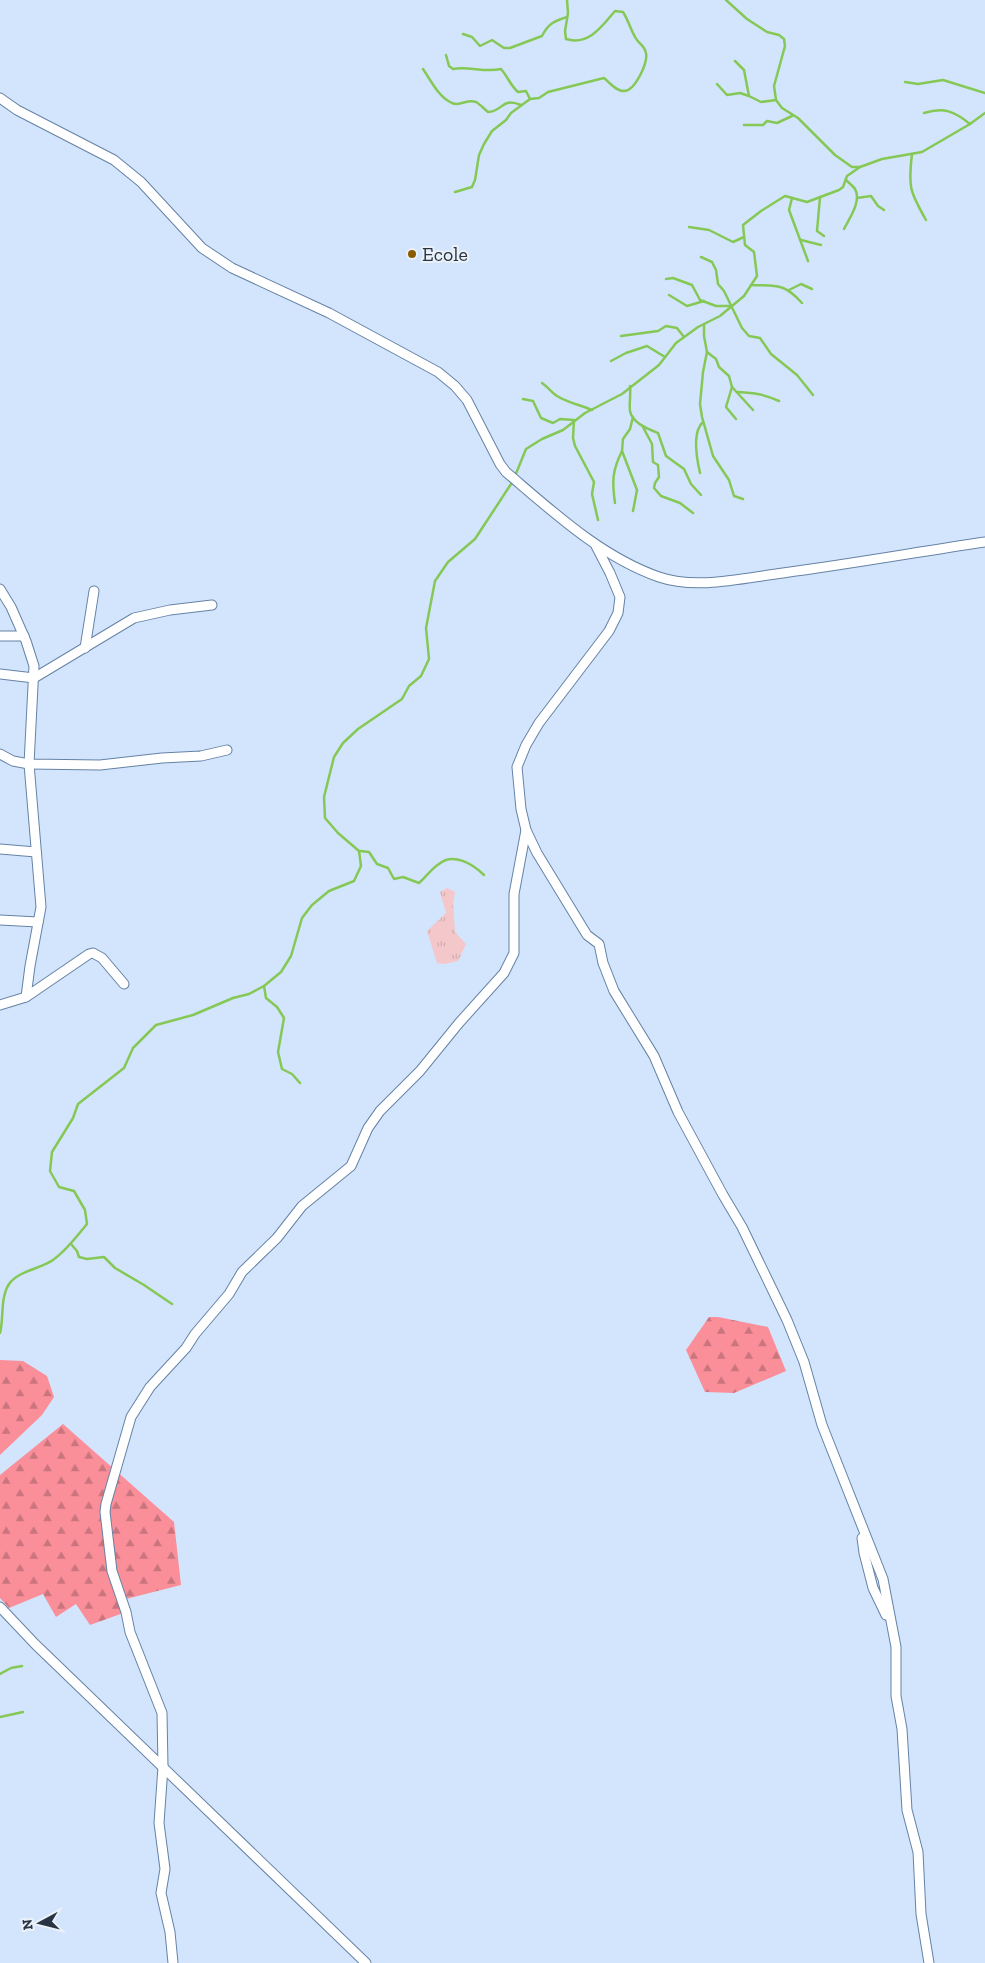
<svg xmlns="http://www.w3.org/2000/svg" width="985" height="1963" viewBox="0 0 985 1963" font-family="'Zilla Slab',serif">
	<style>
		.grass { fill: url(#grass-tufts) }
		.forest { fill: url(#forest-firs) }
		.lines { fill: none; stroke-linecap: round; stroke-linejoin: round }
		.stream { stroke: #85c855; stroke-width: 2.5 }
		.minor-casing { stroke: #6582a5; stroke-width: 11 }
		.minor { stroke: #fff; stroke-width: 9 }
		.poi-dot { fill: #8b5b01; stroke: #ebf1f9; stroke-width: 2 }
		.labels { text-anchor: middle; dominant-baseline: central; stroke-width: 4; stroke-linejoin: round; paint-order: stroke }
		.poi-label { font-size: 20px; fill: #283443; stroke: #ebf1f9; text-anchor: start }
	</style>
	<defs>
		<pattern id="grass-tufts" width="24" height="20" patternUnits="userSpaceOnUse" patternTransform="scale(1.25)"><rect width="24" height="20" fill="#f4c7ca"/><path d="M3 7l-1-3M5 7V3M7 7l1-3M15 17l-1-3M17 17v-4M19 17l1-3" fill="none" stroke="#d1acaf"/></pattern>
		<pattern id="forest-firs" width="22" height="20" patternUnits="userSpaceOnUse" patternTransform="scale(1.25)"><rect width="22" height="20" fill="#fa8e99"/><path d="M5 1l3.5 6h-7zM16 11l3.5 6h-7z" fill="#ca757e"/></pattern>
	</defs>
	<rect width="100%" height="100%" fill="#d3e5fd"/>
	<!-- grass -->
	<path class="grass" d="M447 888 455 892 453 904 455 932 466 944 458 961 445 964 437 963 427 931 446 913 440 892Z"/>
	<!-- forest -->
	<g class="forest">
		<path d="M709 1317H718L768 1327 786 1371 734 1393 705 1392 686 1350Z"/>
		<path d="M0 1360 23 1361 47 1376 54 1397 42 1415 0 1455Z"/>
		<path d="M63 1424 174 1522 181 1585 122 1600 126 1612 90 1625 76 1604 56 1617 43 1594 9 1608 0 1598V1475Z"/>
	</g>
	<g class="lines">
		<!-- stream -->
		<g class="stream">
			<path d="M726 0 747 19 767 32 779 35 784 39 785 46 774 86 776 100 782 108 798 118 835 155 852 167H860L882 159 922 152 970 124 985 113"/>
			<path d="M463 34 472 37 480 46 492 40 504 48H510L542 36C548 24 554 21 567 17"/>
			<path d="M446 55 449 66 453 69C469 66 485 73 501 69 508 77 510 85 518 92L526 91 530 99"/>
			<path d="M735 61 744 70 749 96 761 102 776 100"/>
			<path d="M423 69C430 79 438 96 450 102 459 108 467 98 476 102 480 104 484 109 488 112 504 111 501 97 521 105"/>
			<path d="M905 82 918 84 943 80 985 93"/>
			<path d="M717 84 727 95 740 93 749 96"/>
			<path d="M924 113C944 107 954 111 970 124"/>
			<path d="M744 125H763L767 121 777 123 792 116"/>
			<path d="M912 154C908 187 910 192 926 220"/>
			<path d="M455 192 472 187 475 180 479 155 484 144 492 131 506 120 511 113 530 99 539 98 548 92 604 78C610 83 616 91 624 91 635 91 648 63 646 53 645 47 641 45 637 40 631 32 629 21 623 12L615 11C602 26 589 46 566 39L565 31 568 13 567 0"/>
			<path d="M820 197 817 231 824 236"/>
			<path d="M792 198 789 210 808 261"/>
			<path d="M857 198 871 196 878 206 884 210"/>
			<path d="M689 227 709 230 733 242 744 237"/>
			<path d="M844 229C849 219 862 201 855 189 853 186 849 183 846 180"/>
			<path d="M801 240 821 245"/>
			<path d="M701 257 712 262 716 270 718 284 724 291 742 328 749 336 760 338 771 354 797 375 813 395"/>
			<path d="M666 279 673 278 692 285 700 300 716 306H731"/>
			<path d="M751 285C777 286 784 283 802 303"/>
			<path d="M789 290 801 284 812 289"/>
			<path d="M669 295 687 306 704 301"/>
			<path d="M704 325V336L707 352 703 372 700 404 702 417 713 456 729 480 734 496 743 499"/>
			<path d="M621 336 658 331 666 326 677 328 684 337"/>
			<path d="M707 352 716 359 719 367 729 376 732 387 753 410"/>
			<path d="M611 361 626 353 647 346 665 357"/>
			<path d="M542 383C548 387 552 393 557 396 568 403 581 405 592 410"/>
			<path d="M630 386C631 395 629 403 630 411 632 423 648 429 658 433L666 456 684 469 691 484 701 495"/>
			<path d="M732 387 726 407 736 419"/>
			<path d="M738 392C755 393 763 394 779 401"/>
			<path d="M523 399 533 401 541 418 553 423 560 419 574 420 573 438 575 446 594 482 592 494 598 520"/>
			<path d="M633 417 630 429 623 439 622 451 637 490 633 511"/>
			<path d="M643 427 652 444 653 462 658 465 659 477 655 483 654 488 661 496 680 503 693 513"/>
			<path d="M700 473C697 460 692 432 703 422"/>
			<path d="M515 476 526 449 542 439 563 430 585 413 622 394 659 365 676 343 698 327 720 316 744 296 757 276 754 252 745 245 743 225 761 211 785 196 807 202 839 190 843 187 847 176 860 167"/>
			<path d="M615 503C612 482 612 471 622 451"/>
			<path d="M360 851 369 852 377 864 388 868 394 879 403 877 419 883C426 877 431 869 439 864 453 852 473 864 484 875"/>
			<path d="M264 986 266 998 277 1007 284 1018 278 1052 282 1069 292 1074 300 1083"/>
			<path d="M71 1244 77 1251 79 1257 87 1259 104 1257 115 1268 144 1285 172 1304"/>
			<path d="M0 1333C4 1318 0 1298 9 1284 18 1271 40 1269 53 1260 67 1250 76 1237 87 1224L85 1210 74 1191 59 1187 50 1171 52 1152 73 1118 78 1104 124 1068 133 1048 156 1025 193 1015 233 998 249 994 264 986 281 972 291 956 302 918 312 905 329 891 354 881 361 866 359 851 338 833 325 818 324 797 334 757 343 743 358 729 402 699 409 686 421 676 429 659 426 628 435 581 448 562 475 539 513 481"/>
			<path d="M0 1674 11 1668 22 1666"/>
			<path d="M0 1717 23 1712"/>
		</g>
		<defs>
			<g id="minor">
				<path d="M0 98 17 110 114 160 141 182 202 248 232 268 329 313 438 372 455 386 467 400 500 464 506 472C552 511 601 557 659 577 697 590 743 578 783 573 850 564 918 552 985 542"/>
				<path d="M596 546 610 573 620 597 618 613 609 631 539 723 526 745 517 767 521 809 526 830 537 853 587 935 599 944 603 963 614 991 654 1056 678 1112 723 1195 742 1227 787 1320 804 1362 822 1425 883 1579 896 1647V1696L902 1729 907 1810 918 1852 921 1914 929 1963"/>
				<path d="M0 589 11 607 26 641 34 666 29 764 41 907 30 966 26 997"/>
				<path d="M0 636H24"/>
				<path d="M85 648 94 591"/>
				<path d="M0 674 34 678 134 618 170 610 212 605"/>
				<path d="M0 754 13 761 29 764 100 765 162 758 201 756 227 750"/>
				<path d="M0 849 36 852"/>
				<path d="M0 920 38 922"/>
				<path d="M0 1005 26 997 89 954 93 953 102 958 124 984"/>
				<path d="M862 1538 864 1553 873 1588 886 1615"/>
				<path d="M0 1607 35 1644 366 1963"/>
				<path d="M173 1963 170 1932 161 1893 165 1869 159 1823 163 1767 162 1713 130 1632 126 1612 112 1571 105 1512 106 1504 131 1417 150 1387 186 1348 195 1334 229 1294 242 1272 277 1238 302 1206 351 1166 368 1128 380 1111 420 1071 459 1023 504 973 514 953V894L526 830"/>
			</g>
		</defs>
		<!-- minor casing -->
		<use href="#minor" class="minor-casing"/>
		<!-- minor -->
		<use href="#minor" class="minor"/>
	</g>
	<!-- markers -->
	<circle class="poi-dot" cx="412" cy="254" r="5"/>
	<g class="labels">
		<!-- poi labels -->
		<g class="poi-label">
			<text x="422" y="254">Ecole</text>
		</g>
	</g>
	<!-- north arrow -->
	<g transform="translate(40 1923) rotate(263)" stroke="#ebf1f9" stroke-width="4" paint-order="stroke">
	<path d="M0-4L9 19L0 12L-9 19Z" fill="#283443"/>
	<text y="-8" font-size="14" font-weight="bold" text-anchor="middle" fill="#283443">N</text>
	</g>
</svg>
